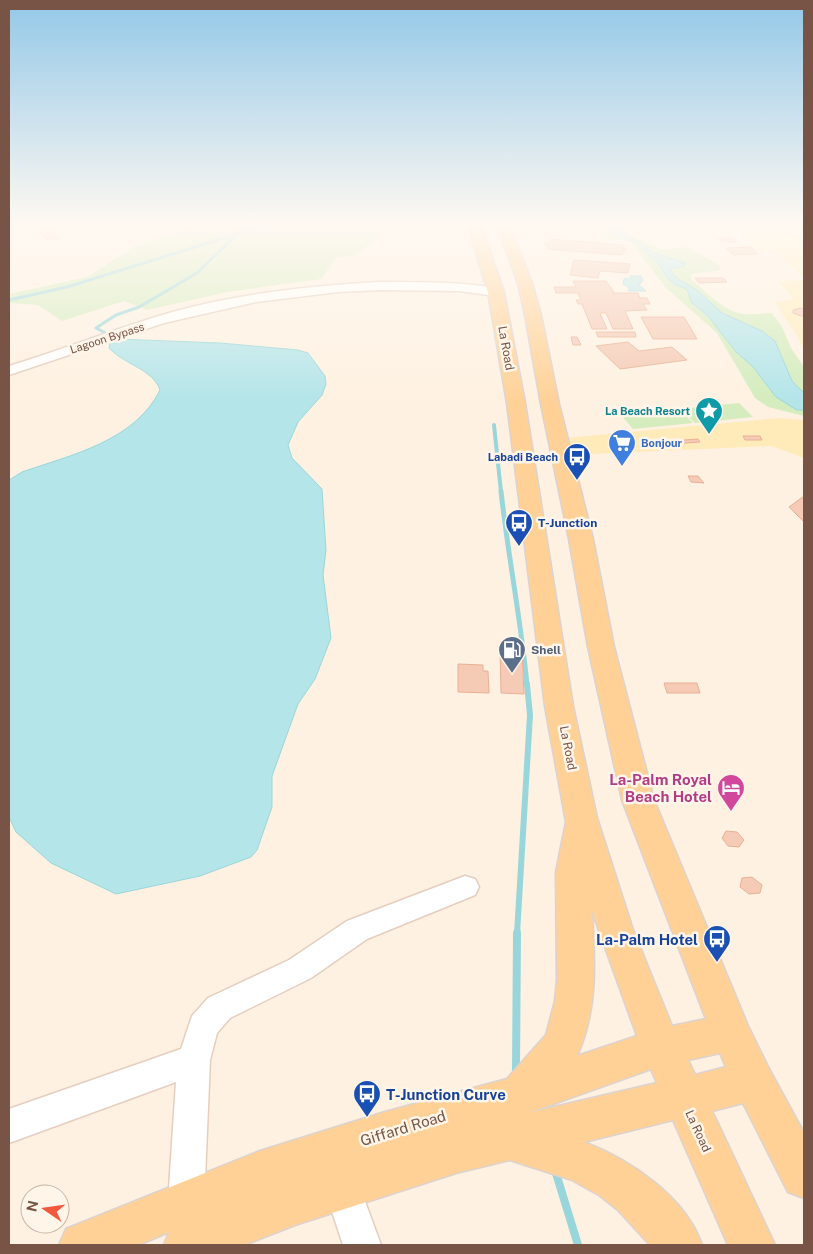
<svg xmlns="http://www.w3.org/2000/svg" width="813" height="1254" viewBox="0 0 813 1254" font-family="'Public Sans',sans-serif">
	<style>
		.green { fill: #d4ecbe }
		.sand { fill: #ffebba }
		.water { fill: #b4e5e9; stroke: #99d6db }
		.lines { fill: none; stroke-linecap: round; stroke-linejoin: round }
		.stream-far4 { stroke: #99d6db; stroke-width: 3 }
		.stream-far3 { stroke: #99d6db; stroke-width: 4 }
		.stream-far2 { stroke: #99d6db; stroke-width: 5 }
		.stream-far1 { stroke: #99d6db; stroke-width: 6 }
		.stream { stroke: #99d6db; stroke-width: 8 }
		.building { fill: #f5cbb6; stroke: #e9b095 }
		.minor-casing { stroke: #e5cebf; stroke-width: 3 }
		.major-casing { stroke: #dcd3cf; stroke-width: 3 }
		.minor { fill: #fff; fill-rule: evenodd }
		.major { fill: #ffd197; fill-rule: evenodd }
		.labels { text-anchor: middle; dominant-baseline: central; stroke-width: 5; stroke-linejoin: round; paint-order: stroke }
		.far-street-label { font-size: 11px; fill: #775446; stroke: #fff5e9 }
		.far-culture-label { font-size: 11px; font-weight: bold; fill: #0d838f; stroke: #fff5e9; text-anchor: end }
		.far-shop-label { font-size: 11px; font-weight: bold; fill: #366cbe; stroke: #fff5e9; text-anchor: start }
		.far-transit-label { font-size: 11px; font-weight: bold; fill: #164399; stroke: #fff5e9; text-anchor: end }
		.street-label { font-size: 12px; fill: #775446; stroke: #fff5e9 }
		.transit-label { font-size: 12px; font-weight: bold; fill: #164399; stroke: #fff5e9; text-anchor: start }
		.service-label { font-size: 12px; font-weight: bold; fill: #4e5e75; stroke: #fff5e9; text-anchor: start }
		.near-hotel-label { font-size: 15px; font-weight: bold; fill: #b23c85; stroke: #fff5e9; text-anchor: end }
		.near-transit-label { font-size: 15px; font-weight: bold; fill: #164399; stroke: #fff5e9; text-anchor: end }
		.near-street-label { font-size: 15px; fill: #775446; stroke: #fff5e9 }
	</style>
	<rect width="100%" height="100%" fill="#fef1e1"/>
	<!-- green -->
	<g class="green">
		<path d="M191 226H381L382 235 354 256 337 257 321 279 227 292 147 310 124 301 62 321 38 305 9 303V294L87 277 134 247Z"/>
		<path d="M593 226H633L642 230 627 232 630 235 663 250 687 247 719 265 721 270 691 274V279C707 292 722 311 744 314 753 315 763 313 772 313L782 327 791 348 804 367V416L768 407 755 398 717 333 666 288 630 241 602 239Z"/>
		<path d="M739 403 753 417 695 423 681 409Z"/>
		<path d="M679 409 693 423 633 429 621 415Z"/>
	</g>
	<!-- sand -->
	<g class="sand">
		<path d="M725 226H771L804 237V278L775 251H760L745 236Z"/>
		<path d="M804 280V350L798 337 775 303 794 299 778 281Z"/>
		<path d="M779 418 804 420V458L771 446 570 455 566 438Z"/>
	</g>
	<!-- water -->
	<g class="water">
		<path d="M606 226H615L626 236 642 243 651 252 686 263 684 266 670 269 675 277 697 290 722 313 762 331 775 341 792 381 804 393V410H797L776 397 753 367 736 352 708 316 691 302 687 289 676 285 669 280 658 263 634 241 616 236Z"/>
		<path d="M630 276H641L643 280 639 285 646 291H628L630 288 623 284 624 279 631 278Z"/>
		<path d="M117 339 220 343 298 350 308 353 325 376 326 384 322 395 298 422 288 445 292 458 322 489 326 550 323 575 331 638 315 679 298 704 272 776V807L257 850 251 857 200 876 116 894 51 863 16 832 9 817V480L22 472C71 455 135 441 160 390 153 369 123 364 109 348L110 343Z"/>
	</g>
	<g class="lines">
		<!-- stream-far4 -->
		<g class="stream-far4">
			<path d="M9 300 67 287 237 234"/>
			<path d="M117 339 96 328 116 315 139 307 197 273 237 234 261 226"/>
		</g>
		<!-- stream-far3 -->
		<path class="stream-far3" d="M494 425 501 492"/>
		<!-- stream-far2 -->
		<path class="stream-far2" d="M501 491C508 556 521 620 527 685"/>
		<!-- stream-far1 -->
		<path class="stream-far1" d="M517 934 530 715 527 684"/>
		<!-- stream -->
		<g class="stream">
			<path d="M516 1070 517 933"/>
			<path d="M555 1170 578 1245"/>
		</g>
	</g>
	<!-- building -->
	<g class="building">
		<path d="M53 229 57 232 43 235 39 231Z"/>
		<path d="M55 234 60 238 47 240 42 236Z"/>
		<path d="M733 238 737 242H722L718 239Z"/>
		<path d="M550 239 624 245 623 249H627L622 255 547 249 548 245H545L546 242H549Z"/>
		<path d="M751 247 758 254 733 255 726 248Z"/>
		<path d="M574 260 630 264 628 273 600 271 598 278 570 275Z"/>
		<path d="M695 278H723L727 282 699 283Z"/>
		<path d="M573 281H606L614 292 612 293H638L640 298H647L650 304H643L647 310 625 311 633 329H613L606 313H600L607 329H592L582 304H578L576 300H581L578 293H556L554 287H576Z"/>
		<path d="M800 308 804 309V317L793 313V310Z"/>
		<path d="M641 317H684L697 339H653Z"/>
		<path d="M596 332H635L636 337H598Z"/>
		<path d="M571 337H577L581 345H573Z"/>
		<path d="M628 342 639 351 672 347 687 360 620 369 596 346Z"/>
		<path d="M743 436H760L762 440H745Z"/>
		<path d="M698 439 700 442 673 444 671 441Z"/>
		<path d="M688 476H698L704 483 691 482Z"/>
		<path d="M804 496V522L789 507Z"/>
		<path d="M500 648 522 649 524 694 501 693Z"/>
		<path d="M458 664 483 665V671H488L489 693 458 692Z"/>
		<path d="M664 683H697L700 693H667Z"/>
		<path d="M726 831 737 832 744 840 739 847 728 846 722 838Z"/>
		<path d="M752 877 762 885 760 893 749 894 740 887 742 878Z"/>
	</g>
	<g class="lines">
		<defs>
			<g id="minor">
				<path d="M379 282C399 282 492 281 502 292L496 296 459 291 379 290 338 292 256 302 164 323 9 375V366C65 349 119 327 176 311 242 293 311 286 379 282Z"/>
				<path d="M465 876 475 879 479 887 475 895 367 939 311 978 230 1018 217 1033 210 1060 204 1203 199 1216 186 1221 173 1216 168 1203 176 1082 9 1143V1109L181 1049 192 1016 208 998 289 960 347 921Z"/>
				<path d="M342 1169 355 1174 381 1245H343L324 1187 329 1174Z"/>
			</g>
			<path id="major" d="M468 226H481L504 292 525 403 573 706 597 818 633 930 672 1026 706 1019 622 800 588 647 569 539 541 404 525 315 518 283 497 226H510L532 283 541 315 559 404 593 539 614 647 654 800 748 1026 768 1067 804 1133V1198L788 1192 743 1103 712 1111 775 1245H728L673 1120 584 1142C630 1160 685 1196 702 1245H650L618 1210 599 1195 572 1180 510 1160 456 1173 295 1225 244 1245H164L169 1232 138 1245H59L66 1229 260 1151 385 1112 507 1079 546 1035 555 1001 557 980 556 872 566 822 545 706 507 403 488 292ZM592 911 637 1036 577 1056C598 1009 595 963 592 911ZM720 1053 726 1067 695 1075 688 1060ZM651 1069 657 1083 528 1113Z"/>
		</defs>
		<!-- minor casing -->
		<use href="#minor" class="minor-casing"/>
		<!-- major casing -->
		<use href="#major" class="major-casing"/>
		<!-- minor -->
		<use href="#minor" class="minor"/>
		<!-- major -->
		<use href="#major" class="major"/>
	</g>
	<!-- sky -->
	<linearGradient id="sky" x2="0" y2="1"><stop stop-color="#93c8e8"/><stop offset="0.56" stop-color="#fff9f2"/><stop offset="1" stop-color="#fff9f2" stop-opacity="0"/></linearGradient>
	<rect width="813" height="401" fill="url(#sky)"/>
	<!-- icons -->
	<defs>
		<symbol id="sight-pin" viewBox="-11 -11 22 30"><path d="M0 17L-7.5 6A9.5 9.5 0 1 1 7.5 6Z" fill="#0f9aa8" stroke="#fff5e9"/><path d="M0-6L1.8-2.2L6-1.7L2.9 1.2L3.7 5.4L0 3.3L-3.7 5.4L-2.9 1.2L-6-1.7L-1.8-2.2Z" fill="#fff"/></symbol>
		<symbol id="supermarket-pin" viewBox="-11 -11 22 30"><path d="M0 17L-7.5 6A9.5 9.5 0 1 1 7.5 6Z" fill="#3f7fe0" stroke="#fff5e9"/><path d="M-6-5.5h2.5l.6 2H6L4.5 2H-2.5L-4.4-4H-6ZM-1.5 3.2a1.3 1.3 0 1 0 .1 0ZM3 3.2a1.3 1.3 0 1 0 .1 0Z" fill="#fff"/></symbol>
		<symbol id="bus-pin" viewBox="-11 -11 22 30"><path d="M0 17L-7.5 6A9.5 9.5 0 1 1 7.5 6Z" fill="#1a4fb4" stroke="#fff5e9"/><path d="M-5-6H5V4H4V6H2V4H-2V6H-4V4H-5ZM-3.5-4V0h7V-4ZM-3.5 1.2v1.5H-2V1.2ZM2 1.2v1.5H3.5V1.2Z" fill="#fff"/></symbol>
		<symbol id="fuel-pin" viewBox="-11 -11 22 30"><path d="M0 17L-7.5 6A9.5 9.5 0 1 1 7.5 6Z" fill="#5c6f8a" stroke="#fff5e9"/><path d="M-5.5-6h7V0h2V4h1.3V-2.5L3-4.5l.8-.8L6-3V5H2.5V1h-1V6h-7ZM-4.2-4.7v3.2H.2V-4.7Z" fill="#fff"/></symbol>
		<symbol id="hotel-pin" viewBox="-11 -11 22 30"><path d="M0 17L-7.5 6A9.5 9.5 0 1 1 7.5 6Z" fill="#d1479c" stroke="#fff5e9"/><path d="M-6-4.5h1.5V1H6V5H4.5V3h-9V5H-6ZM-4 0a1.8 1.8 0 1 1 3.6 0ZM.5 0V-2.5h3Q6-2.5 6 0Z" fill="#fff"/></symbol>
	</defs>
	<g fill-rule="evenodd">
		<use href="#sight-pin" x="693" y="395" width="32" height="43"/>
		<use href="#supermarket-pin" x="606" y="427" width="32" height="43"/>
		<use href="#bus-pin" x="561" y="441" width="32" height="43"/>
		<use href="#bus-pin" x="503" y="507" width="32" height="43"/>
		<use href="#fuel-pin" x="496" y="634" width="32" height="43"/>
		<use href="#hotel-pin" x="715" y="772" width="32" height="43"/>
		<use href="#bus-pin" x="701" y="923" width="32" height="43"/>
		<use href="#bus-pin" x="351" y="1078" width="32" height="43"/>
	</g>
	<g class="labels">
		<!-- far-street labels -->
		<g class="far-street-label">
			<text transform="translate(107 338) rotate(-18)">Lagoon Bypass</text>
		</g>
		<!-- far-culture labels -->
		<g class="far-culture-label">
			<text x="690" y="411">La Beach Resort</text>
		</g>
		<!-- far-shop labels -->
		<g class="far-shop-label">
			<text x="641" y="443">Bonjour</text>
		</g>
		<!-- far-transit labels -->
		<g class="far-transit-label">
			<text x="558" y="457">Labadi Beach</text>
		</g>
		<!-- street labels -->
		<g class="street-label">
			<text transform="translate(506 348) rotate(80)">La Road</text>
			<text transform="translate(568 748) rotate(79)">La Road</text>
			<text transform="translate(698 1131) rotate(65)">La Road</text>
		</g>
		<!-- transit labels -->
		<g class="transit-label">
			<text x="538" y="523">T-Junction</text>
		</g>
		<!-- service labels -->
		<g class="service-label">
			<text x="531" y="650">Shell</text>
		</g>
		<!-- near-hotel labels -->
		<g class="near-hotel-label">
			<text x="712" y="779">La-Palm Royal<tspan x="712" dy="17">Beach Hotel</tspan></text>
		</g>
		<!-- near-transit labels -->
		<g class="near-transit-label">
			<text x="698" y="939">La-Palm Hotel</text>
			<text x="386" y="1094" text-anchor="start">T-Junction Curve</text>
		</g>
		<!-- near-street labels -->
		<g class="near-street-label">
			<text transform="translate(403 1128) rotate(-17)">Giffard Road</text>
		</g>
	</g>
	<!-- border -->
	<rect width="813" height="1254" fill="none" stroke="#775446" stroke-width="20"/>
	<!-- north arrow -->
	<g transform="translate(45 1209) rotate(283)"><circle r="24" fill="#fff5e9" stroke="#c9b5a8"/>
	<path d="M0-4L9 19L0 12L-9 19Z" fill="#f2583c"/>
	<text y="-8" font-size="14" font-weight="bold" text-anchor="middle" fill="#775446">N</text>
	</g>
</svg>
